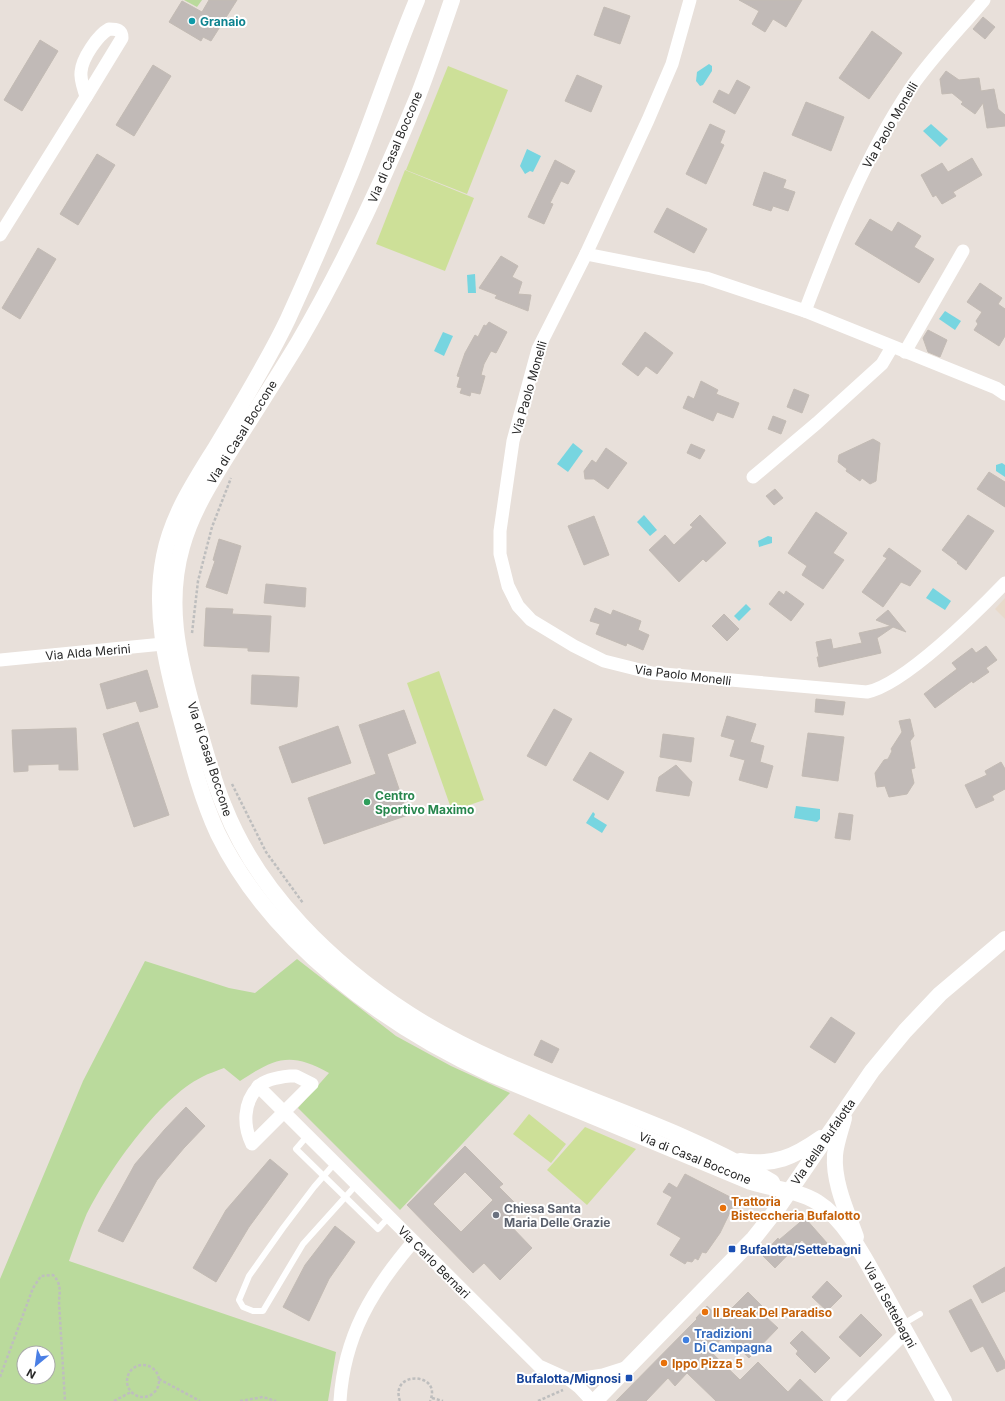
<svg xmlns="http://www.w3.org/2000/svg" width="1005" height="1401" viewBox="0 0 1005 1401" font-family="Inter,sans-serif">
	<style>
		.education { fill: #e8dacb }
		.green { fill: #bada9c; fill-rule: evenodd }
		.pitch { fill: #cde098 }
		.water { fill: #77d5e0 }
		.building { fill: #c1bab7; stroke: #c3bbb4; fill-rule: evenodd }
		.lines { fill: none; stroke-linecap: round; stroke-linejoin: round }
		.path { stroke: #bebebe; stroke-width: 2.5; stroke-dasharray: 3 2; stroke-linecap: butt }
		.service { stroke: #fff; stroke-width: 6 }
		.minor { stroke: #fff; stroke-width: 13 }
		.tertiary { stroke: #fff; stroke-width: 16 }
		.culture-dot { fill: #0f9aa8; stroke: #fff; stroke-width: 1.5 }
		.leisure-dot { fill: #2e9e5b; stroke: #fff; stroke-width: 1.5 }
		.food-dot { fill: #e8710a; stroke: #fff; stroke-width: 1.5 }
		.worship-dot { fill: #6b7280; stroke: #fff; stroke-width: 1.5 }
		.transit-dot { fill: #1a4fb4; stroke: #fff; stroke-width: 1.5 }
		.shop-dot { fill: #3f7fe0; stroke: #fff; stroke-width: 1.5 }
		.labels { text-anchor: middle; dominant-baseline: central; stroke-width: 4; stroke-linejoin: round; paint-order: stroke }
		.culture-label { font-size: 12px; font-weight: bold; fill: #0d838f; stroke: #fff; text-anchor: start }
		.street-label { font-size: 12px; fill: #272727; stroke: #fff }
		.leisure-label { font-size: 12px; font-weight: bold; fill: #27864d; stroke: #fff; text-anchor: start }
		.food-label { font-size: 12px; font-weight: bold; fill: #c56008; stroke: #fff; text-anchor: start }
		.worship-label { font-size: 12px; font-weight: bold; fill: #5b616d; stroke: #fff; text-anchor: start }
		.transit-label { font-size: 12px; font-weight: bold; fill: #164399; stroke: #fff; text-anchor: start }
		.shop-label { font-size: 12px; font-weight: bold; fill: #366cbe; stroke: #fff; text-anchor: start }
	</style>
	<rect width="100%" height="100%" fill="#e8e0da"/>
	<!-- education -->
	<path class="education" d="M1005 598V619L995 609Z"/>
	<!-- green -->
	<g class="green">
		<path d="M184 0H202L197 7Z"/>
		<path d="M297 959 396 1036 451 1066 510 1093 400 1210 298 1108 329 1073C290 1051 275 1058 240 1081L224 1068C217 1071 209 1073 202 1077 159 1098 105 1175 85 1218 79 1232 74 1247 69 1261L336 1352 328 1401H0V1279L83 1081 145 961 229 988 255 993ZM24 1353H48V1377H24Z"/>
	</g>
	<!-- pitch -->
	<g class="pitch">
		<path d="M448 66 508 90 467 194 406 170Z"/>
		<path d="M405 170 474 198 445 271 376 244Z"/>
		<path d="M439 671 484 800 452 811 407 683Z"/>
		<path d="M529 1114 566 1144 551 1163 513 1134Z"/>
		<path d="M585 1127 636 1149 587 1205 547 1170Z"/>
	</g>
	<!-- water -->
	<g class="water">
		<path d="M709 64 712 66V71L703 85 700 86 696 81 697 72Z"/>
		<path d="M931 124 948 139 940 147 923 131Z"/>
		<path d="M527 149 541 156 533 172 530 171 525 174 520 166Z"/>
		<path d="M475 274 476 293H468L467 275Z"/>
		<path d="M945 311 961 321 955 330 939 319Z"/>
		<path d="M443 332 453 336 444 356 434 351Z"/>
		<path d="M573 443 583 451 568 472 557 464Z"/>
		<path d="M1002 463 1005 465V477L996 471V465Z"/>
		<path d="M644 515 657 530 650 536 637 522Z"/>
		<path d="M768 536 772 537V543L759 547 758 541Z"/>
		<path d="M933 588 951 601 945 610 926 598Z"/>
		<path d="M746 604 751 609 739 621 734 616Z"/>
		<path d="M796 806 820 809V819L817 822 794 818Z"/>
		<path d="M593 812 595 814 594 817 607 825 602 833 586 823Z"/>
	</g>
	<!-- building -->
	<g class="building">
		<path d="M209 0H237L211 41 203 37 201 41 169 22 182 1 202 12Z"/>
		<path d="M739 0H802L786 27 773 19 765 32 752 24 759 11Z"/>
		<path d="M604 7 630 16 620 44 594 35Z"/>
		<path d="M983 17 995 27 985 39 973 29Z"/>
		<path d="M872 31 902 53 869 99 839 78Z"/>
		<path d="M40 40 58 51 22 111 4 100Z"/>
		<path d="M153 65 171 76 134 136 116 125Z"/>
		<path d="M946 71 959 80 979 78 981 91 994 89 998 109 1005 115V126L987 128 983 103 975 114 961 104 963 102 952 93 942 94 940 79Z"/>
		<path d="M577 75 602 86 591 112 565 101Z"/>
		<path d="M737 80 750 87 735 114 713 102 719 90 729 95Z"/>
		<path d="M806 102 844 117 831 151 792 135Z"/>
		<path d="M710 124 725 131 720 143 724 145 706 184 686 174Z"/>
		<path d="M97 154 115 165 78 225 60 214Z"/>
		<path d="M972 158 982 175 953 192 956 196 942 204 936 195 933 197 921 175 942 163 948 172Z"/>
		<path d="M555 160 575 171 568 184 561 181 550 203 553 204 544 224 528 217Z"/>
		<path d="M764 172 786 180 783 188 795 192 788 211 773 206 771 211 753 205Z"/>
		<path d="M667 208 707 229 694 253 654 232Z"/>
		<path d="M870 219 892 232 898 222 921 236 914 247 934 259 919 283 855 244Z"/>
		<path d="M38 248 56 259 20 319 2 308Z"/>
		<path d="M501 256 518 266 512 277 522 282 518 294 531 295 528 311 495 298 497 295 479 288Z"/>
		<path d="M980 283 1002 298 998 304 1005 309V336L999 346 974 330 978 324 976 321 982 312 967 302Z"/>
		<path d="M489 322 507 332 496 353 491 351 484 364 481 375 485 376 480 394 471 392 470 396 460 393 462 388 457 387 460 377 457 376 465 353 475 335 478 337 484 325 486 326Z"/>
		<path d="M928 330 947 340 940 357 928 352 923 338Z"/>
		<path d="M645 332 673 353 657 374 646 366 638 376 622 364Z"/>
		<path d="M701 381 718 390 716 394 739 403 733 418 717 412 713 421 683 408 688 396 694 399Z"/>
		<path d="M794 389 809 395 802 413 787 407Z"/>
		<path d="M773 416 786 421 781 434 768 429Z"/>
		<path d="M873 439 880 443 876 481 870 484 862 478 860 481 846 471 847 469 838 462 839 455Z"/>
		<path d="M691 444 705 450 700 459 687 453Z"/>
		<path d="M606 448 627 463 608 489 594 479H585L584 471 592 460 596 463Z"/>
		<path d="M989 472 1005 482V507L977 489Z"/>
		<path d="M775 489 783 498 774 505 766 496Z"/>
		<path d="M816 512 847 533 833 553 844 560 823 589 802 575 807 566 788 553Z"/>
		<path d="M700 515 726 543 706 562 703 559 679 582 649 550 665 535 674 545 693 527 690 525Z"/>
		<path d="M968 515 994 531 966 570 957 563 958 562 942 550Z"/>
		<path d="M594 516 609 555 584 565 568 526Z"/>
		<path d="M219 539 241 546 227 594 206 587 215 561 213 560Z"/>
		<path d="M889 548 921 571 910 586 901 582 883 607 862 592 887 558 883 556Z"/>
		<path d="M266 584 306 588 305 607 264 603Z"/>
		<path d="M779 591 784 595 786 591 804 604 791 621 769 604Z"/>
		<path d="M206 608 233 609 232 614 271 616 269 652 248 651V648L204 646Z"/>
		<path d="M595 608 611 615 613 610 641 621 638 630 649 635 643 650 627 643 626 646 596 634 600 624 590 621Z"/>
		<path d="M888 610 906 632 893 627 877 638 881 653 819 667 817 657H819L816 642 831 639 833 649 862 643 859 633 891 626 876 620Z"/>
		<path d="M724 614 739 629 727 641 712 626Z"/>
		<path d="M986 646 997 660 986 668 989 672 973 683 972 681 935 708 924 694 957 669 952 663 972 648 976 653Z"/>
		<path d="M147 670 158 707 140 712 136 701 107 709 100 684Z"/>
		<path d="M252 675 299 677 297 707 251 704Z"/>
		<path d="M816 699 845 702 843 715 815 712Z"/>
		<path d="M554 709 572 719 546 766 527 756Z"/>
		<path d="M404 710 416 743 387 754 408 815 324 844 308 798 376 774 359 725Z"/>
		<path d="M727 716 756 724 750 742 764 746 760 762 773 766 767 788 739 780 745 760 730 756 735 740 721 736Z"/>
		<path d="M910 719 914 736 910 741 915 768 911 769 914 783 907 794 889 797 885 786 877 787 875 773 884 760 888 759 892 751 891 749 902 732 899 721Z"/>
		<path d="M138 722 169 815 134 827 103 734Z"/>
		<path d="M338 726 351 763 292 783 279 747Z"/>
		<path d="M76 728 78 770H59V764L28 765V771L14 772 12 730Z"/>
		<path d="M808 733 844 737 838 781 802 776Z"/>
		<path d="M663 734 694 738 691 762 660 757Z"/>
		<path d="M590 752 624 772 608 800 573 780Z"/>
		<path d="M1001 762 1005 769V789L992 796 994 800 976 808 965 785 987 775 985 771Z"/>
		<path d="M676 765 692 782 689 796 656 791 659 777Z"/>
		<path d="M839 813 853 815 850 840 835 838Z"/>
		<path d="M831 1017 855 1033 835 1063 810 1047Z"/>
		<path d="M541 1040 559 1049 552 1063 534 1055Z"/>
		<path d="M186 1107 205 1126 184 1148 157 1180 123 1242 98 1231 135 1164 165 1129Z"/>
		<path d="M465 1146 503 1184 499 1187 520 1208 507 1222 532 1248 500 1280 484 1263 473 1273 407 1205ZM465 1172 493 1200 461 1232 433 1204Z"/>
		<path d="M270 1159 288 1174 249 1227 216 1282 193 1268 226 1210Z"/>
		<path d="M685 1174 736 1200 720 1233 706 1253 702 1252 698 1260 695 1258 692 1262 687 1261 685 1264 670 1255 681 1238 657 1224 672 1197 663 1192 669 1183 677 1188Z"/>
		<path d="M805 1218 827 1243 814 1254 802 1240 775 1268 762 1255 778 1238 779 1240Z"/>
		<path d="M335 1226 355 1242 329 1279 309 1321 283 1307 305 1265Z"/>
		<path d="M1005 1267V1291L982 1303 973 1286Z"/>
		<path d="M827 1281 842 1296 827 1311 812 1297Z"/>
		<path d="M748 1292 770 1314 766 1317 778 1328 749 1358 725 1335 710 1351 740 1380 758 1362 788 1392 800 1379 823 1401H716L687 1373 675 1386 668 1378 646 1401H616L697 1319 696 1318 707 1306 721 1319Z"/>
		<path d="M971 1299 1005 1362V1368L997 1372 983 1346 971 1352 949 1311Z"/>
		<path d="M861 1314 882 1335 860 1357 839 1337Z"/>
		<path d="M802 1331 830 1358 815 1373 796 1354 798 1351 790 1343Z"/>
	</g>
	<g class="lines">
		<!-- path -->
		<g class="path">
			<path d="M192 633 198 581 212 527 231 478"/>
			<path d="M232 784 266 852 303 903"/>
			<circle cx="143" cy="1381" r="16"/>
			<path d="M0 1377 33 1288 41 1276 53 1275C61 1283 60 1290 59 1302L65 1401"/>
			<path d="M159 1379 200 1401"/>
			<path d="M432 1398 443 1401"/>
			<path d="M114 1401 131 1392"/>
			<path d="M240 1401 263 1397 276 1401"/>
			<path d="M400 1401C389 1370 443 1372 430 1401"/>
			<path d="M538 1401 563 1390"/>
		</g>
		<!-- service -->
		<g class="service">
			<path d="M308 1135 296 1149 378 1229 389 1217"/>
			<path d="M335 1163 314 1187 283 1228 249 1276 239 1300 243 1307 253 1311H263L303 1244 357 1184"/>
			<path d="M903 1324 920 1314"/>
		</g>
		<!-- minor -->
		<g class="minor">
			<path d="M690 0 672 64 648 120 586 254 538 349 513 441 500 531V554L508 586 518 606 531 620 574 646 604 661 652 673 867 692C904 685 978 611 1005 583"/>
			<path d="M109 29C117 29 122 30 122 38L86 97C84 89 80 80 81 72 82 58 98 35 109 29Z"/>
			<path d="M0 235 86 97"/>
			<path d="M586 254 706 278 805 311C834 235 864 158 910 89 932 57 959 30 984 0"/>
			<path d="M805 311 996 388 1005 394"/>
			<path d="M905 352 963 251"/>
			<path d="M753 477 817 423 882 364 892 347"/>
			<path d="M0 660 173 643"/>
			<path d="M290 1076H296L312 1084 252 1144C243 1126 243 1103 258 1087 265 1079 280 1077 290 1076Z"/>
			<path d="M258 1086 539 1366 570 1380 579 1387 592 1401"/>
			<path d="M570 1380 603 1375 625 1368"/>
			<path d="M340 1401C344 1336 372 1290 413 1242"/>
			<path d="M837 1401 906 1332"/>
		</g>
		<!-- tertiary -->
		<g class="tertiary">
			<path d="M417 0C393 57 374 116 351 173 331 222 310 271 288 319 267 363 241 405 216 447 195 481 172 515 164 556 153 611 166 665 181 719 191 757 201 797 218 834 271 942 384 1025 491 1074L751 1182C772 1189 798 1190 817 1202 849 1222 870 1269 888 1300 907 1334 925 1367 944 1401"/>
			<path d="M452 0C441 32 430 65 418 96 383 181 344 264 298 343 275 381 251 418 227 456 209 485 191 514 182 547 166 603 178 655 193 709 203 741 211 775 224 806 258 893 332 964 409 1014 521 1086 658 1113 772 1182"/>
			<path d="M844 1118C841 1130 836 1143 835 1155 833 1182 847 1212 856 1237"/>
			<path d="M740 1161C774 1166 794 1157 821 1138"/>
			<path d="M595 1401 754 1238 780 1205 872 1071 905 1031 940 994 1005 939"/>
		</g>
	</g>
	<!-- markers -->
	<circle class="culture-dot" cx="192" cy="21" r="4"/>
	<circle class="leisure-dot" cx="367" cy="802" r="4"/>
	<g class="food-dot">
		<circle cx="723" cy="1208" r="4"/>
		<circle cx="705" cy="1312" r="4"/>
		<circle cx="664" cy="1363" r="4"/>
	</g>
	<circle class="worship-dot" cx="496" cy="1215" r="4"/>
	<g class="transit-dot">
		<rect x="728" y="1245" width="8" height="8" rx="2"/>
		<rect x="625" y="1374" width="8" height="8" rx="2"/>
	</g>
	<circle class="shop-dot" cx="686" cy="1340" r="4"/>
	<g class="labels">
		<!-- culture labels -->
		<g class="culture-label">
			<text x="200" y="21">Granaio</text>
		</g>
		<!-- street labels -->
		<g class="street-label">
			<text transform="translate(890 125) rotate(-60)">Via Paolo Monelli</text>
			<text transform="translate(395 147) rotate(-67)">Via di Casal Boccone</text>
			<text transform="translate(529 388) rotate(-74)">Via Paolo Monelli</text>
			<text transform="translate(242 432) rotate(-58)">Via di Casal Boccone</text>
			<text transform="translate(88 652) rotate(-5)">Via Alda Merini</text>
			<text transform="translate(683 675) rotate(7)">Via Paolo Monelli</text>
			<text transform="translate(210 759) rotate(72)">Via di Casal Boccone</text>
			<text transform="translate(823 1142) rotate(-55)">Via della Bufalotta</text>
			<text transform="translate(695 1158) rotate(22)">Via di Casal Boccone</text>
			<text transform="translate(434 1262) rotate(45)">Via Carlo Bernari</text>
			<text transform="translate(890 1305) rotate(61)">Via di Settebagni</text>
		</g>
		<!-- leisure labels -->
		<g class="leisure-label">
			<text x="375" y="795">Centro<tspan x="375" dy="14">Sportivo Maximo</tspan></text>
		</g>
		<!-- food labels -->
		<g class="food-label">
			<text x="731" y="1201">Trattoria<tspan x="731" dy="14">Bisteccheria Bufalotto</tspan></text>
			<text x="713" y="1312">Il Break Del Paradiso</text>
			<text x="672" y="1363">Ippo Pizza 5</text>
		</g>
		<!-- worship labels -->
		<g class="worship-label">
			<text x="504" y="1208">Chiesa Santa<tspan x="504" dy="14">Maria Delle Grazie</tspan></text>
		</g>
		<!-- transit labels -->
		<g class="transit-label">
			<text x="740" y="1249">Bufalotta/Settebagni</text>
			<text x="621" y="1378" text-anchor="end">Bufalotta/Mignosi</text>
		</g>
		<!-- shop labels -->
		<g class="shop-label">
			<text x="694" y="1333">Tradizioni<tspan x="694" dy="14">Di Campagna</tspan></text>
		</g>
	</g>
	<!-- north arrow -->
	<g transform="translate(36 1365) rotate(209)"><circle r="19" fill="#ffffff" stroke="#a9a9a9"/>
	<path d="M0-3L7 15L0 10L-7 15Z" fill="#4a7fe5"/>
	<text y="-6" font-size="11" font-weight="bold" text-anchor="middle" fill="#272727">N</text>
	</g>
</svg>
